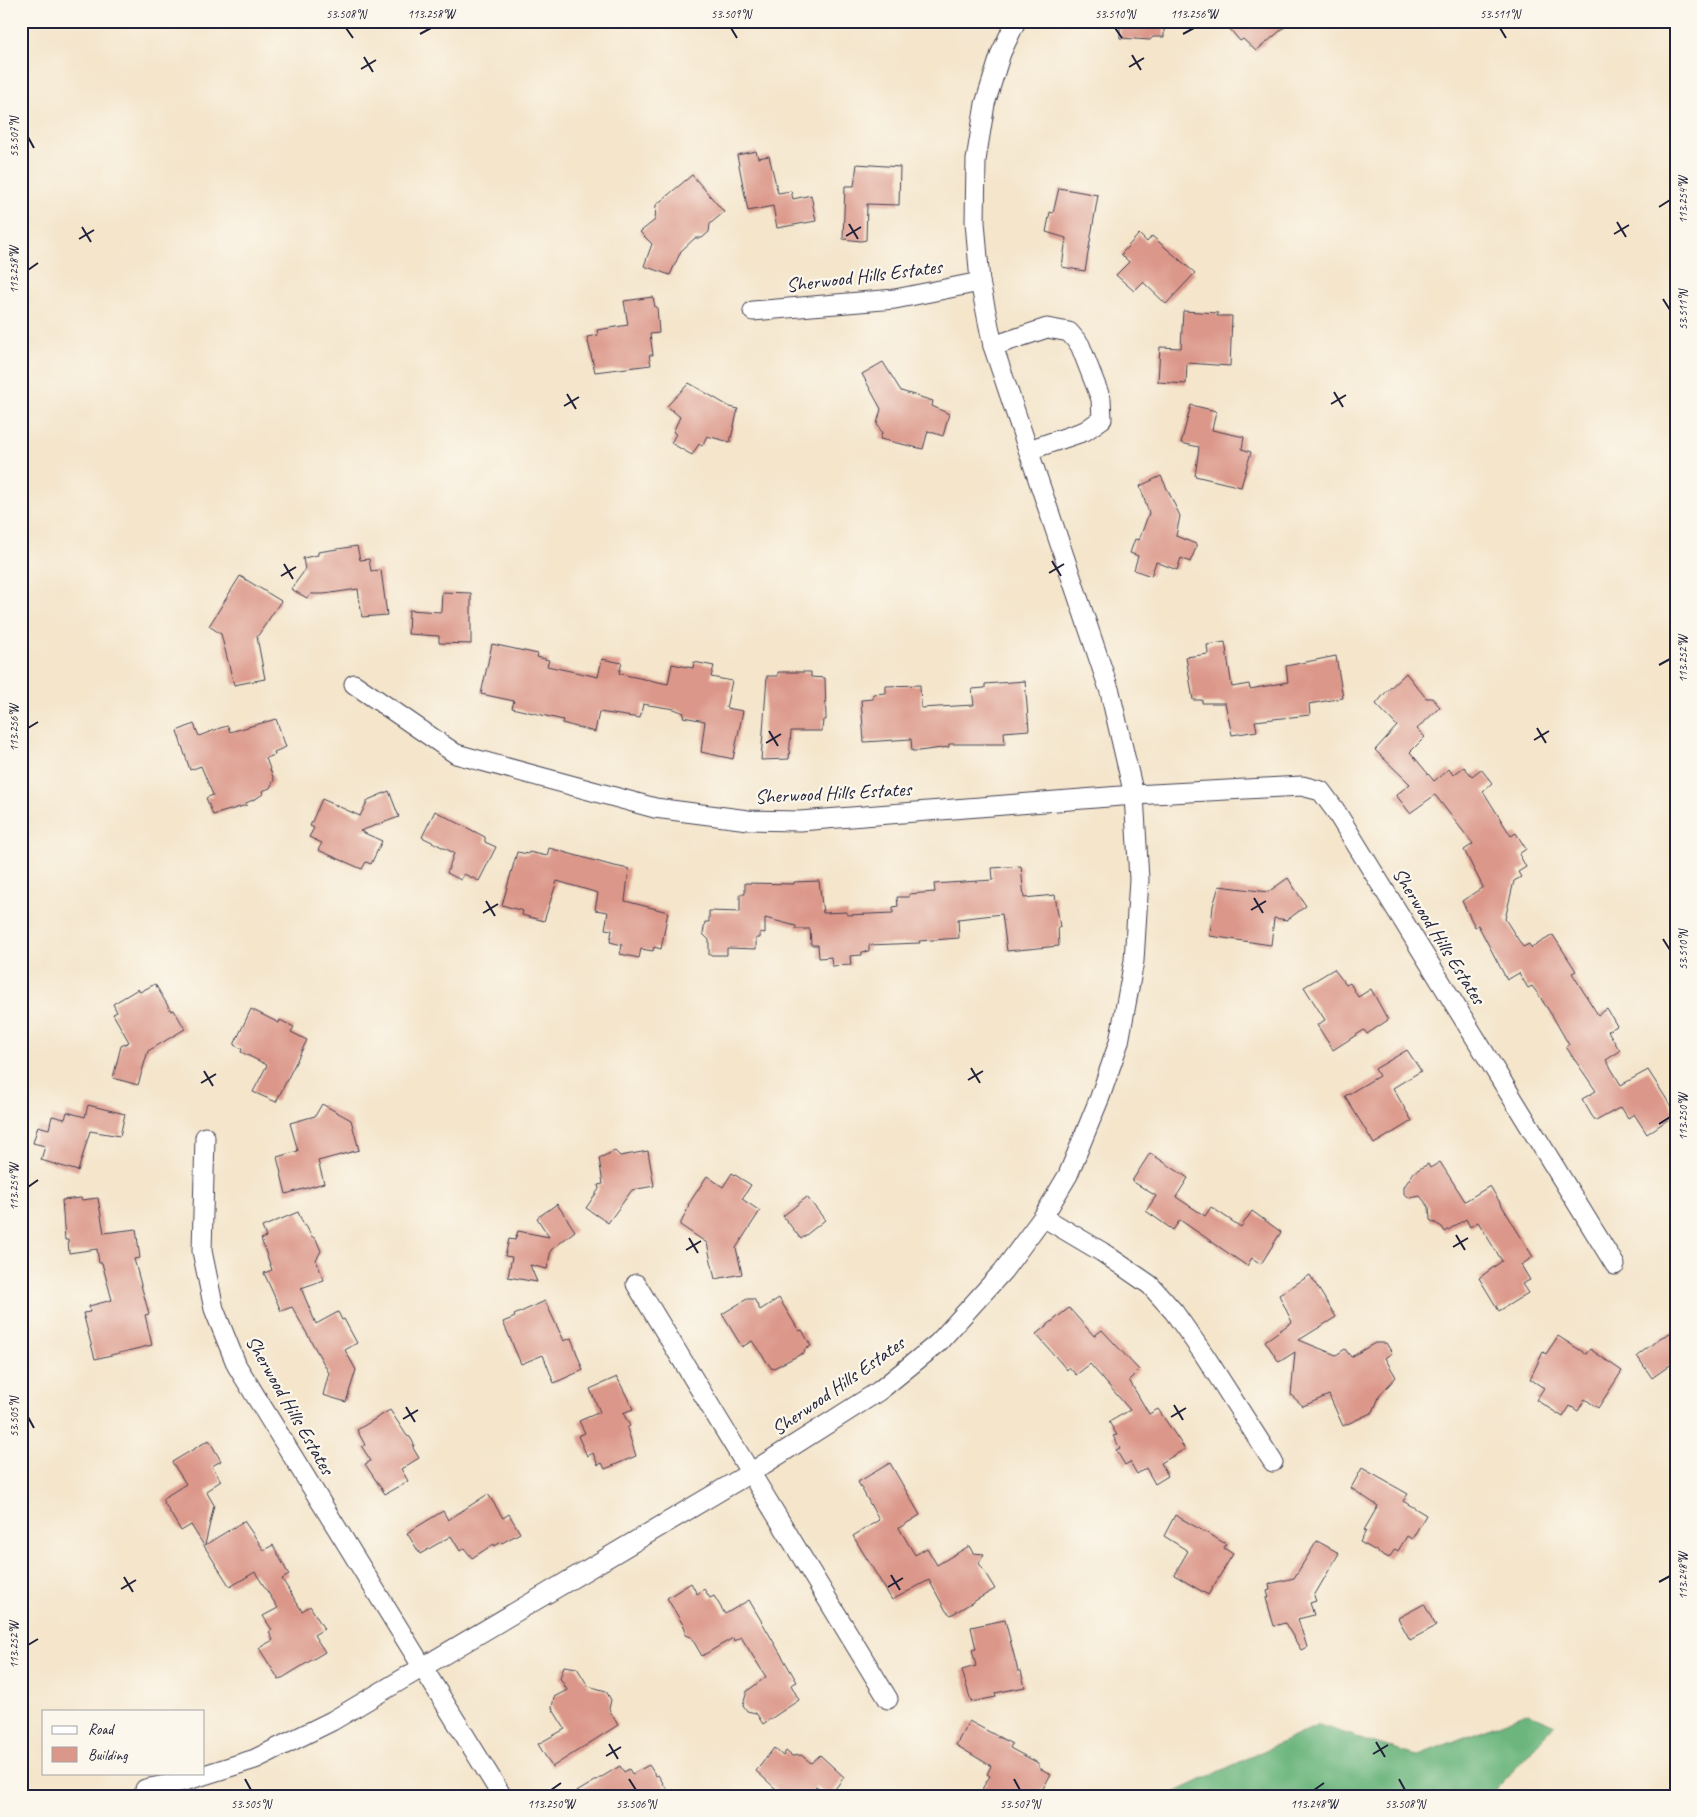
<svg xmlns="http://www.w3.org/2000/svg" width="1697" height="1817" viewBox="0 0 1697 1817" font-family="Caveat,sans-serif">
	<style>
		.forest { fill: #6cb67e; stroke: #476c5c }
		.building { fill: #db9789 }
		.lines { fill: none; stroke-linecap: round; stroke-linejoin: round }
		.minor-casing { stroke: #423f51; stroke-width: 21 }
		.minor { stroke: #fff; stroke-width: 19 }
		.ticks { fill: none; stroke: #22223b; stroke-width: 2 }
		.labels { text-anchor: middle; dominant-baseline: central; stroke-width: 4.5; stroke-linejoin: round; paint-order: stroke }
		.street-label { font-size: 20px; fill: #22223b; stroke: #fbf7ec }
		.neatline { fill: none; stroke: #22223b; stroke-width: 2 }
		.ticks-label { font-size: 12px; text-anchor: middle; fill: #22223b }
	</style>
	<rect width="100%" height="100%" fill="#fbf7ec"/>
	<filter id="ink" filterUnits="userSpaceOnUse"><feTurbulence type="fractalNoise" baseFrequency=".02" numOctaves="2"/><feDisplacementMap in="SourceGraphic" scale="10" xChannelSelector="R" yChannelSelector="G"/><feConvolveMatrix kernelMatrix="1 2 1 2 8 2 1 2 1" color-interpolation-filters="sRGB"/></filter>
	<filter id="wash" filterUnits="userSpaceOnUse"><feTurbulence type="fractalNoise" baseFrequency=".0096" numOctaves="4" result="noise"/><feDisplacementMap in="SourceGraphic" scale="20" xChannelSelector="R" yChannelSelector="G"/><feGaussianBlur stdDeviation="1.12" result="paint"/><feColorMatrix in="noise" values="0 0 0 0 0 0 0 0 0 0 0 0 0 0 0 0 0 1.4 0 .05"/><feComposite in="paint" operator="in"/></filter>
	<g filter="url(#wash)">
		<rect width="100%" height="100%" fill="#f4e5cb"/>
		<!-- forest -->
		<path class="forest" d="M1527 1713 1555 1725 1490 1796H1167L1319 1725 1416 1756Z"/>
		<g id="blocks">
			<!-- building -->
			<g class="building">
				<path d="M1120 21H1164V37H1153L1150 40 1120 38Z"/>
				<path d="M1223 21H1292L1256 51 1243 39 1240 41Z"/>
				<path d="M756 151 758 158 769 156 778 193 791 191 793 199 811 195 816 221 777 228 773 206 748 211 737 155Z"/>
				<path d="M857 164 900 167 899 205 867 204 866 240 861 241 843 239 845 186H854Z"/>
				<path d="M692 175 724 212 710 224 709 232 702 238H695L681 251 670 275 644 266 652 244 640 232 655 220 656 205Z"/>
				<path d="M1059 188 1098 195 1085 271 1062 267 1066 238 1046 232 1050 212 1053 213Z"/>
				<path d="M1139 234 1147 242 1152 236 1195 273 1166 304 1143 282 1134 291 1116 275 1129 262 1121 254Z"/>
				<path d="M653 297 655 307H657L659 333 650 334 653 355H649L651 365 595 372 587 337 598 335 597 330 628 325 624 301Z"/>
				<path d="M1183 311 1218 313 1217 316H1232L1230 366 1187 363 1186 384 1158 382 1160 347 1181 348Z"/>
				<path d="M883 362 901 391 933 401 932 406 949 414 943 436 928 431 923 449 880 439 882 433 877 424 881 409 862 374Z"/>
				<path d="M689 383 730 407 738 409 730 442 707 436 702 446 699 444 692 455 671 443 676 434 673 432 680 417 667 406Z"/>
				<path d="M1191 405 1216 411 1212 430 1244 437 1242 449 1251 452 1241 487 1195 476 1199 447 1181 443Z"/>
				<path d="M1161 476 1180 516 1176 536 1196 544V548L1190 562 1181 558 1177 570 1156 562 1151 576 1134 570 1138 556 1130 553 1135 539 1139 540 1149 513 1140 486Z"/>
				<path d="M357 546 360 560 369 559 371 571 381 570 387 615 362 617 358 589 324 594H311L307 598 291 589 305 570 303 558 318 555V552Z"/>
				<path d="M240 576 281 601 257 637 265 679 234 685 221 634 209 626Z"/>
				<path d="M442 592 471 593V644L439 643V636L408 634 409 610 441 612Z"/>
				<path d="M1225 642 1232 687 1249 684 1250 689 1288 682 1286 666 1336 656 1343 698 1309 704 1310 715 1255 721 1257 731 1232 735 1225 703H1202V700H1193L1186 657 1208 654 1207 645Z"/>
				<path d="M492 644 538 654 537 657 549 660 547 666 598 677 602 659 622 663 619 673 625 675 668 684 672 664 693 668 694 662 714 666 711 677 732 681 726 708 743 711 733 759 701 752 705 721 683 717 684 713 674 709 643 704 640 718 599 712 595 732 562 723 563 720 512 708 514 701 481 694Z"/>
				<path d="M778 672H811V677L825 678 826 720H823L822 731H791L789 759 761 760 767 676H778Z"/>
				<path d="M1406 673 1426 698H1432L1440 707 1417 729 1425 737 1410 752 1434 781 1449 769 1453 775 1464 767 1472 776 1481 769 1492 783 1483 791 1511 836 1516 833 1526 849 1519 854 1526 867 1518 872 1521 877 1514 881 1505 919 1523 947 1529 944 1531 948 1553 935 1576 971 1572 973 1598 1015 1607 1009 1617 1026 1608 1031 1620 1051 1606 1060 1621 1085 1648 1070 1676 1114 1647 1134 1634 1114 1628 1118 1621 1107 1596 1121 1592 1116 1582 1099 1596 1091 1566 1047 1569 1045 1553 1017 1538 994 1532 986 1528 988 1519 973 1507 980 1478 925 1475 927 1462 901 1483 887 1464 850 1473 844 1435 795 1410 813 1396 795 1410 784 1375 750 1397 726 1376 704 1386 692Z"/>
				<path d="M1025 681 1029 730 1004 732 1005 744H949V747L919 751H912L911 739 864 742 861 700 873 699V694L886 693V686L920 685 921 708 974 705 972 689 985 688V684Z"/>
				<path d="M276 719 286 747 274 752 275 755 266 758 274 780 270 788 262 791 263 794 257 798 246 803 247 805 213 815 206 798 213 795 201 766 190 770 177 731 194 724 199 736 220 728 228 726 230 732Z"/>
				<path d="M389 791 399 817 360 831 382 841 371 864 366 862 362 869 318 850 322 843 309 837 314 828 310 826 322 799 360 816 368 800Z"/>
				<path d="M435 811 485 837V842L496 847 479 881 464 874 461 880 447 873 454 853 422 837Z"/>
				<path d="M549 848 610 865 629 869 625 901 668 912 661 949 654 947 653 951 641 949 639 958 620 954 622 945 610 942 612 930 605 929 608 912 595 910 598 893 557 881 544 921 522 915 523 911 502 905 517 852 528 854 529 852 547 856Z"/>
				<path d="M1021 866 1024 898 1055 895 1060 927H1058L1059 946 1007 951 1002 914 958 919 959 938 919 941 920 943 869 945V951L862 952V955L850 956 851 965 832 966 831 957 819 958 818 945H811L810 929H796V926L765 918V933L760 932V938H756V949L727 948V955H709V940L703 934 705 922H709V911L740 912V894H745V883L794 884V882L819 881 823 913 847 912V915L893 913V907L898 906 897 897H909V894L935 892 934 884 993 880 992 868Z"/>
				<path d="M1288 878 1306 906 1287 920 1274 918 1271 945 1210 936 1213 906 1219 886 1268 892Z"/>
				<path d="M1334 969 1346 985 1350 983 1358 997 1371 989 1388 1020 1367 1034 1364 1030 1333 1050 1317 1025 1325 1020 1304 987Z"/>
				<path d="M155 984 171 1011 174 1010 185 1029 148 1051 138 1085 113 1078 121 1046 129 1042 113 1014 117 1012 113 1004 138 989 140 992Z"/>
				<path d="M251 1009 279 1023 280 1020 294 1027 291 1032 307 1040 276 1102 253 1092 267 1065 241 1052 242 1049 234 1045Z"/>
				<path d="M1407 1050 1421 1071 1393 1088 1412 1121 1374 1144 1345 1096 1379 1076 1375 1069Z"/>
				<path d="M322 1104 351 1120 359 1150 318 1161 324 1183 286 1194 277 1157 298 1151 290 1123 315 1116Z"/>
				<path d="M88 1105 125 1114 120 1136 90 1131 78 1171 41 1160 45 1146 33 1143 38 1126 49 1129 52 1116 65 1119 67 1112 85 1117Z"/>
				<path d="M615 1151 620 1156 648 1151 654 1186 632 1190 608 1223 586 1208 599 1189 598 1185 603 1184 599 1158Z"/>
				<path d="M1150 1153 1188 1178 1176 1197 1205 1216 1211 1207 1241 1227 1252 1211 1281 1232 1261 1264 1252 1258 1247 1266 1180 1220 1173 1230 1146 1211 1156 1196 1132 1181Z"/>
				<path d="M1440 1162 1465 1201 1490 1186 1533 1257 1521 1265 1530 1280 1522 1284 1528 1293 1499 1311 1479 1278 1502 1261 1478 1222 1470 1227 1466 1219 1445 1232 1442 1227 1430 1220 1429 1207 1420 1196 1410 1198 1404 1194V1187L1414 1172 1428 1164 1430 1168Z"/>
				<path d="M732 1173 751 1185 742 1199 760 1211 736 1248 742 1274 715 1279 707 1243 680 1225 689 1206 688 1205 707 1176 723 1187Z"/>
				<path d="M807 1197 825 1220 801 1239 783 1216Z"/>
				<path d="M81 1198 82 1200 98 1198 104 1233 136 1229 140 1258 134 1259 149 1314 145 1315 152 1345 95 1359 83 1313 90 1312 89 1306 112 1300 102 1263H99L97 1249 69 1253 68 1240H65L62 1200Z"/>
				<path d="M557 1204 575 1231 551 1250 547 1269 530 1265 537 1282 508 1277 512 1257 505 1256 509 1239 515 1240 518 1231 549 1237 537 1218Z"/>
				<path d="M298 1212 304 1226 306 1225 311 1236 316 1239 321 1251 316 1260 324 1280 301 1288 316 1324 338 1312 342 1320 344 1319 357 1343 345 1350 356 1370 346 1402 323 1395 329 1373 292 1307 281 1311 264 1273 272 1270 261 1239 266 1237 262 1227Z"/>
				<path d="M1310 1275 1336 1317 1299 1340 1336 1355 1345 1349 1351 1357 1375 1343H1386L1392 1353 1385 1358 1396 1377 1380 1395 1373 1412 1343 1426 1329 1395 1303 1406 1291 1395 1295 1352 1279 1362 1265 1341 1292 1322 1279 1295Z"/>
				<path d="M779 1298 799 1331 802 1330 811 1346 804 1350 805 1352 772 1369 752 1341 742 1347 722 1314 747 1299H754L760 1310Z"/>
				<path d="M545 1301 564 1341 571 1338 583 1370 554 1383 543 1355 521 1364 503 1322 515 1317 514 1315Z"/>
				<path d="M1069 1308 1094 1336 1102 1330 1139 1370 1129 1380 1149 1414 1158 1409 1185 1449 1161 1463 1168 1476 1155 1484 1146 1468 1137 1474 1130 1462 1125 1465 1116 1450 1120 1448 1113 1436 1117 1435 1109 1422 1130 1410 1090 1364 1076 1375 1069 1367 1067 1370 1036 1334Z"/>
				<path d="M1676 1330V1361L1652 1378 1637 1356 1660 1338Z"/>
				<path d="M1558 1336 1586 1354 1590 1349 1622 1371 1598 1408 1585 1399 1578 1411 1570 1406 1563 1417 1536 1400 1544 1388 1530 1379 1543 1352 1546 1354Z"/>
				<path d="M617 1377 633 1409 623 1413 630 1426 627 1428 636 1456 605 1469 602 1463 598 1465 593 1453 587 1456 578 1436 585 1433 579 1421 600 1412 590 1389Z"/>
				<path d="M390 1410 407 1436 410 1437 414 1444 413 1448 419 1458 401 1469 408 1481 385 1494 365 1464 371 1461 362 1447 365 1445 357 1430Z"/>
				<path d="M209 1440 221 1461 212 1466 221 1481 206 1491 214 1505 205 1545 244 1521 264 1550 273 1545 289 1575 282 1579 302 1611 310 1606 324 1629 314 1635 325 1652 279 1680 259 1648 273 1640 269 1632 272 1630 263 1616 278 1608 255 1572 230 1587 191 1525 181 1531 162 1499 186 1484 172 1462Z"/>
				<path d="M890 1463 920 1515 899 1528 915 1555 927 1548 937 1565 969 1546 973 1553 984 1554 979 1563 995 1589 951 1615 946 1611 929 1580 892 1600 853 1536 879 1520 858 1482Z"/>
				<path d="M1362 1468 1408 1494 1403 1501 1426 1515 1412 1539 1407 1536 1398 1551 1395 1549 1389 1558 1360 1542 1366 1531 1364 1530 1378 1506 1351 1488Z"/>
				<path d="M488 1494 503 1518 509 1514 520 1533 502 1543 501 1542 495 1546 494 1544 472 1558 464 1548 460 1551 451 1536 420 1554 407 1533 443 1511 448 1520Z"/>
				<path d="M1175 1515 1226 1544 1224 1548 1233 1554 1208 1595 1174 1575 1188 1551 1164 1536Z"/>
				<path d="M1317 1541 1339 1553 1314 1596 1316 1601 1310 1603 1314 1615 1298 1619 1307 1647 1301 1650 1285 1623 1274 1626 1266 1598H1269L1267 1591 1270 1590 1269 1584 1294 1578Z"/>
				<path d="M691 1583 697 1594 704 1589 710 1598 714 1596 725 1614 749 1600 797 1682 791 1685 799 1700 763 1724 756 1713 747 1711 743 1705 747 1691 766 1677 741 1637 734 1641 733 1638 702 1656 691 1637 685 1635V1628L667 1598Z"/>
				<path d="M1424 1604 1436 1626 1410 1640 1398 1618Z"/>
				<path d="M1005 1620 1018 1671H1021L1025 1687 995 1693 996 1697 971 1702 962 1670 976 1666 972 1650 976 1649 971 1627Z"/>
				<path d="M564 1666 577 1668 588 1686 606 1691 611 1700 609 1709 618 1725 552 1767 538 1744 565 1729 552 1708 554 1697 567 1690 560 1678Z"/>
				<path d="M969 1721 1012 1744 1010 1748 1038 1763 1039 1768 1051 1774 1039 1796H994L982 1789 990 1776 987 1774 991 1766 956 1745Z"/>
				<path d="M774 1748 783 1756 786 1751 792 1756 801 1755 811 1763 820 1755 844 1777 830 1796 816 1786 808 1796H784L756 1771Z"/>
				<path d="M649 1765 656 1776 658 1775 671 1796H570L620 1766 624 1772 629 1769 632 1774Z"/>
			</g>
		</g>
	</g>
	<g filter="url(#ink)">
		<use href="#blocks" fill-opacity="0" stroke="#423f51" stroke-width="1"/>
		<g class="lines">
			<defs>
				<g id="minor">
					<path d="M753 311 895 299 980 282"/>
					<path d="M993 346 1047 328 1069 332 1080 345 1101 399 1102 419 1085 431 1029 450"/>
					<path d="M354 684 456 754 655 808 748 820 800 821 1134 795 1302 786 1321 791 1335 810 1615 1265"/>
					<path d="M205 1137 202 1251 214 1309 237 1366 502 1796"/>
					<path d="M1043 1217 1102 1252 1150 1285 1174 1312 1205 1356 1273 1462"/>
					<path d="M636 1284 888 1699"/>
					<path d="M145 1789 185 1781 255 1759 332 1721 750 1473 879 1391 938 1343 1003 1271 1043 1217 1068 1175 1100 1097 1119 1042 1134 961 1139 879 1134 795 1110 692 993 346 980 282 975 222 976 160 985 104 1001 53 1016 21"/>
				</g>
			</defs>
			<!-- minor casing -->
			<use href="#minor" class="minor-casing"/>
			<!-- minor -->
			<use href="#minor" class="minor"/>
		</g>
	</g>
	<!-- ticks -->
	<path class="ticks" d="M346 28 353 38M731 28 737 38M1115 28 1122 38M1500 28 1506 38M420 34 431 28M1183 34 1194 28M1132 55 1141 70M364 57 373 72M1129 67 1144 58M361 69 376 60M28 137 34 148M1659 207 1670 200M1617 222 1626 237M849 224 858 239M82 227 91 242M1614 234 1629 225M846 236 861 227M79 239 94 230M28 270 38 263M1663 299 1670 310M1334 392 1343 407M567 394 576 409M1331 404 1346 395M564 406 579 397M1052 561 1061 576M284 564 293 579M1049 573 1064 564M281 576 296 567M1659 665 1670 659M28 728 38 722M1537 728 1546 743M769 731 778 746M1534 740 1549 731M766 743 781 734M1254 898 1263 913M486 901 495 916M1251 910 1266 901M483 913 498 904M1663 939 1670 950M971 1068 980 1083M204 1071 213 1086M968 1080 983 1071M201 1083 216 1074M1659 1124 1670 1117M28 1187 38 1180M1456 1235 1465 1250M689 1238 698 1253M1453 1247 1468 1238M686 1250 701 1241M1174 1405 1183 1420M406 1407 415 1422M28 1417 34 1428M1171 1417 1186 1408M403 1419 418 1410M891 1575 900 1590M124 1577 133 1592M1659 1582 1670 1576M888 1587 903 1578M121 1589 136 1580M28 1645 38 1639M1376 1742 1385 1757M609 1744 618 1759M1373 1754 1388 1745M606 1756 621 1747M245 1779 251 1790M629 1779 636 1790M1014 1779 1020 1790M1399 1779 1405 1790M551 1790 561 1783M1314 1790 1324 1783"/>
	<g class="labels">
		<!-- street labels -->
		<g class="street-label">
			<text transform="translate(864 276) rotate(-7)">Sherwood Hills Estates</text>
			<text transform="translate(833 793) rotate(-3)">Sherwood Hills Estates</text>
			<text transform="translate(1439 936) rotate(58)">Sherwood Hills Estates</text>
			<text transform="translate(838 1386) rotate(-35)">Sherwood Hills Estates</text>
			<text transform="translate(290 1405) rotate(60)">Sherwood Hills Estates</text>
		</g>
	</g>
	<!-- margin -->
	<rect width="1697" height="1817" fill="none" stroke="#fbf7ec" stroke-width="55"/>
	<!-- legend -->
	<rect x="42" y="1710" width="162" height="65" fill="#fbf7ec" stroke="#a4a2a5"/>
	<rect x="52" y="1726" width="25" height="8" fill="#ffffff" stroke="#a4a2a5"/>
	<text x="88" y="1734" font-size="15" fill="#22223b">Road</text>
	<rect x="52" y="1747" width="25" height="15" fill="#db9789" stroke="#a4a2a5"/>
	<text x="88" y="1760" font-size="15" fill="#22223b">Building</text>
	<rect x="28" y="28" width="1642" height="1762" class="neatline"/>
	<g class="ticks-label">
		<text x="346" y="18">53.508°N</text>
		<text x="431" y="18">113.258°W</text>
		<text x="731" y="18">53.509°N</text>
		<text x="1115" y="18">53.510°N</text>
		<text x="1194" y="18">113.256°W</text>
		<text x="1500" y="18">53.511°N</text>
		<text transform="translate(14 137) rotate(-90)" y="4">53.507°N</text>
		<text transform="translate(1683 200) rotate(-90)" y="4">113.254°W</text>
		<text transform="translate(14 270) rotate(-90)" y="4">113.258°W</text>
		<text transform="translate(1683 310) rotate(-90)" y="4">53.511°N</text>
		<text transform="translate(1683 659) rotate(-90)" y="4">113.252°W</text>
		<text transform="translate(14 728) rotate(-90)" y="4">113.256°W</text>
		<text transform="translate(1683 950) rotate(-90)" y="4">53.510°N</text>
		<text transform="translate(1683 1117) rotate(-90)" y="4">113.250°W</text>
		<text transform="translate(14 1187) rotate(-90)" y="4">113.254°W</text>
		<text transform="translate(14 1417) rotate(-90)" y="4">53.505°N</text>
		<text transform="translate(1683 1576) rotate(-90)" y="4">113.248°W</text>
		<text transform="translate(14 1645) rotate(-90)" y="4">113.252°W</text>
		<text x="251" y="1808">53.505°N</text>
		<text x="551" y="1808">113.250°W</text>
		<text x="636" y="1808">53.506°N</text>
		<text x="1020" y="1808">53.507°N</text>
		<text x="1314" y="1808">113.248°W</text>
		<text x="1405" y="1808">53.508°N</text>
	</g>
</svg>
